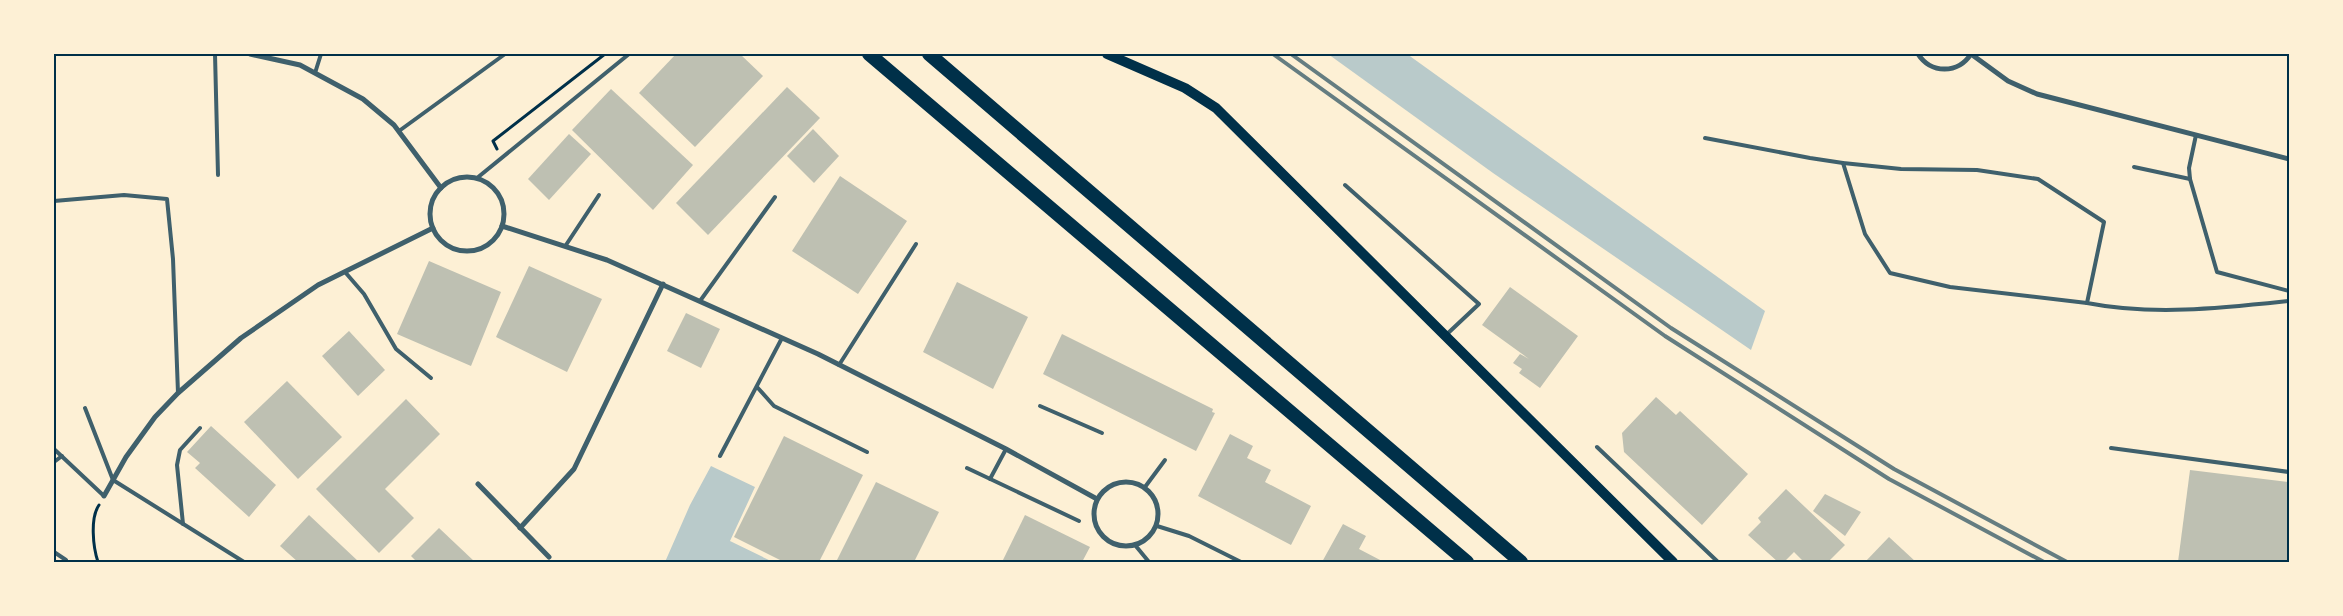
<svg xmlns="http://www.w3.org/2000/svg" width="2343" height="616" viewBox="0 0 2343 616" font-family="'PT Serif',serif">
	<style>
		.green { fill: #b9caca }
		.building { fill: #bec0b2 }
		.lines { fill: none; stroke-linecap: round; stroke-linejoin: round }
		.path { stroke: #003049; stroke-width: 3 }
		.service { stroke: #3f606c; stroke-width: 4 }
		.minor { stroke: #3f606c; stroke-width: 5 }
		.secondary { stroke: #003049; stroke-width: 10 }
		.trunk { stroke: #003049; stroke-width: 14 }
		.rail { stroke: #657d81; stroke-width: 4 }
		.neatline { fill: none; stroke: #003049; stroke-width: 2 }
	</style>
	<rect width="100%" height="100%" fill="#fdf0d5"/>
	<!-- green -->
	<g class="green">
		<path d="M1328 54H1407L1765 311 1751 350 1493 173Z"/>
		<path d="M711 466 755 487 730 541 773 562H665L690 505Z"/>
	</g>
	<!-- building -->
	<g class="building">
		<path d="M676 54H740L763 76 695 147 639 93Z"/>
		<path d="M787 87 820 118 708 235 676 203Z"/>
		<path d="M611 89 693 165 653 210 572 130Z"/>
		<path d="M813 129 839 156 814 183 787 156Z"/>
		<path d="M569 134 591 154 549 200 528 179Z"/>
		<path d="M840 176 907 221 858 294 792 251Z"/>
		<path d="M429 261 501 292 471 366 397 334Z"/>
		<path d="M529 266 602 299 567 372 496 337Z"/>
		<path d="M957 282 1028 317 993 389 923 352Z"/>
		<path d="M1510 287 1578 336 1540 388 1519 373 1522 369 1513 363 1520 354 1529 359 1482 325Z"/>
		<path d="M686 313 720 329 701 368 667 351Z"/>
		<path d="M349 331 385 370 358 396 322 356Z"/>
		<path d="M1062 334 1213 409 1212 412 1215 413 1196 451 1043 374Z"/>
		<path d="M287 381 342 437 298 479 244 422Z"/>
		<path d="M1656 397 1676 415 1680 411 1748 474 1702 525 1624 452 1622 433Z"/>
		<path d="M406 399 440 434 385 489 414 518 379 553 316 489Z"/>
		<path d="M211 426 276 485 249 517 195 468 200 463 187 452Z"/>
		<path d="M1230 434 1253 446 1247 458 1271 470 1265 482 1311 506 1291 545 1198 496Z"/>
		<path d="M784 436 863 475 819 562H784L734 537Z"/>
		<path d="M2190 470 2289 482V562H2178Z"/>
		<path d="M876 482 939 512 914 562H836Z"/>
		<path d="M1786 489 1845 545 1828 562H1804L1794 552 1784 562H1778L1748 535 1761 522 1758 518Z"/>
		<path d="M1825 494 1861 512 1845 536 1813 511Z"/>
		<path d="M309 515 359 562H298L280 546Z"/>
		<path d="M1025 515 1090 547 1082 562H1002Z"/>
		<path d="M1343 524 1366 536 1359 549 1382 561 1381 562H1322Z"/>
		<path d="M439 528 475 562H417L411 556Z"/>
		<path d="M1889 537 1916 562H1865Z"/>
	</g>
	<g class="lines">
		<!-- path -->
		<g class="path">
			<path d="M497 149 493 141 605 54"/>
			<path d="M98 562C93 547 90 518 99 505"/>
		</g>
		<!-- service -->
		<g class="service">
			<path d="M215 54 218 175"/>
			<path d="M315 73 321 54"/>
			<path d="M399 131 505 54"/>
			<path d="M2196 135 2189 168 2190 179 2217 272 2289 291"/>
			<path d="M1705 138 1810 158 1843 163 1901 169 1977 170 2038 179 2104 222 2087 303C2153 316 2223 308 2289 301"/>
			<path d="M1843 163 1865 234 1890 273 1950 287 2087 303"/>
			<path d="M2134 167 2190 179"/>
			<path d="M477 178 629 54"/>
			<path d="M1345 185 1479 304 1446 335"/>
			<path d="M54 201 124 195 167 199 173 259 178 393"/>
			<path d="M566 245 599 195"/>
			<path d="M345 272 364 294 396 349 431 378"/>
			<path d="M700 301 775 197"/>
			<path d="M839 365 916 244"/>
			<path d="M757 387 774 406 867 452"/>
			<path d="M1040 406 1102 433"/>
			<path d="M85 408 113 480 244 562"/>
			<path d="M1597 447 1718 562"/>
			<path d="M2111 448 2289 472"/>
			<path d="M54 449 104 496"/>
			<path d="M720 456 782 338"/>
			<path d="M54 462 62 456"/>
			<path d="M967 468 1079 521"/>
			<path d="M990 479 1006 449"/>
			<path d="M1145 487 1165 460"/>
			<path d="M183 524 177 465 180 450 200 428"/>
			<path d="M1157 526 1189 536 1241 562"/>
			<path d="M1135 545 1149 562"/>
			<path d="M54 552 66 560"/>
		</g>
		<!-- minor -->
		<g class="minor">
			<path d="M250 54 300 65 363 99 394 125 441 188"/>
			<path d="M1918 54C1931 74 1958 74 1971 54"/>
			<path d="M1971 54 2008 81 2037 94 2289 159"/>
			<circle cx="467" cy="214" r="37"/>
			<path d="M502 226 607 260 818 354 1006 449 1097 499"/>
			<circle cx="1126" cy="514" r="32"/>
			<path d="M478 484 549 557"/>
			<path d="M104 496 126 457 155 417 178 393 241 338 318 285 433 228"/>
			<path d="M520 528 574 469 663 284"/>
		</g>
		<!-- secondary -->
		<path class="secondary" d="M1107 54 1185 88 1216 108 1673 562"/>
		<!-- trunk -->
		<g class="trunk">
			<path d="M869 54 1467 562"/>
			<path d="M929 54 1521 562"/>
		</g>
		<!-- rail -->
		<g class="rail">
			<path d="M1273 54 1665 336 1889 479 2044 562"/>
			<path d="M1291 54 1671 328 1894 469 2067 562"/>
		</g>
	</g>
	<!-- border -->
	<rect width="2343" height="616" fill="none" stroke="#fdf0d5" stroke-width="110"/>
	<rect x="55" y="55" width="2233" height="506" class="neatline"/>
</svg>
